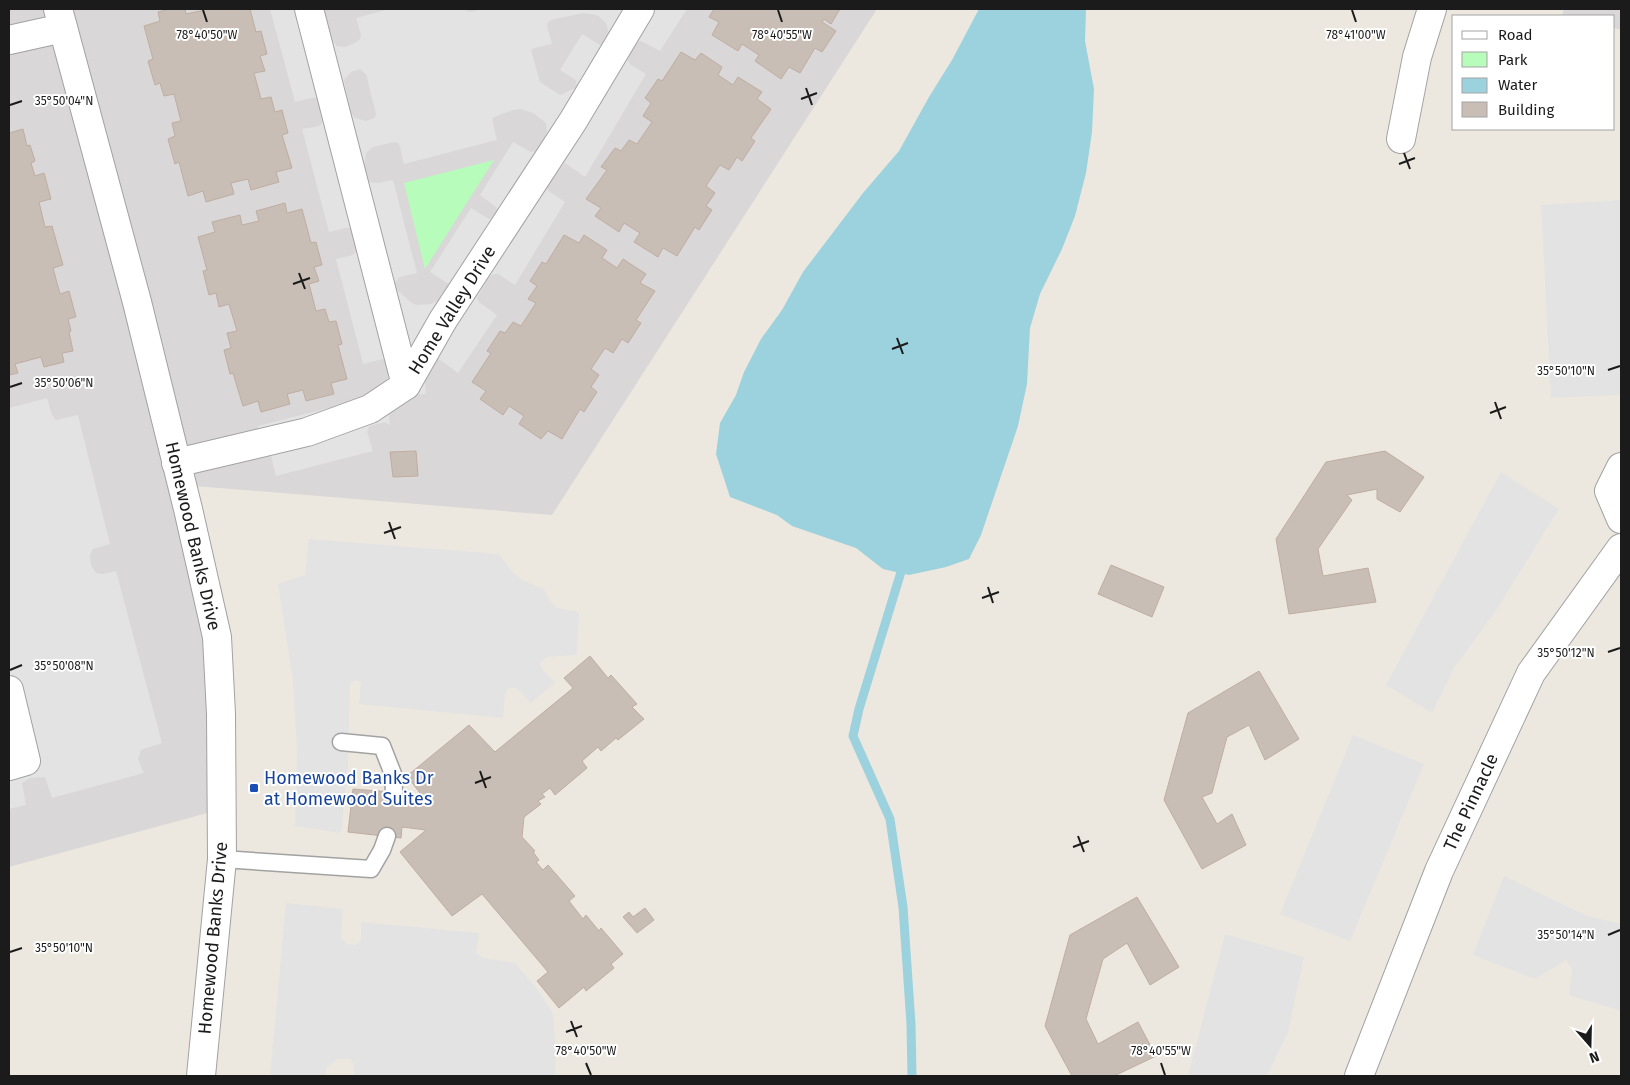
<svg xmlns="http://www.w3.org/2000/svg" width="1630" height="1085" viewBox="0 0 1630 1085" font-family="'Fira Sans',sans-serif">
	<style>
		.residential { fill: #d9d7d7 }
		.park { fill: #b8fcbb }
		.parking { fill: #e3e3e3; fill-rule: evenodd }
		.water { fill: #9cd1de }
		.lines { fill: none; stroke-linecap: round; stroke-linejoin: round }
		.stream { stroke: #9cd1de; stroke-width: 9 }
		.building { fill: #c9beb5; stroke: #bfada1 }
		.service-casing { stroke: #a2a2a2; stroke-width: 19 }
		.minor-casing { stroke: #a2a2a2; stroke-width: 30 }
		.tertiary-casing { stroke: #a2a2a2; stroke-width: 30 }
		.service { stroke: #fff; stroke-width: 16 }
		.minor { stroke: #fff; stroke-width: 28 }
		.tertiary { stroke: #fff; stroke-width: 28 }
		.ticks { fill: none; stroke: #1b1b1b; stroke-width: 2 }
		.transit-dot { fill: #1a4fb4; stroke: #fff; stroke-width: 2 }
		.labels { text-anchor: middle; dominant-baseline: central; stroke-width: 4; stroke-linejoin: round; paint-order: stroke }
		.street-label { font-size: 18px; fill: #1b1b1b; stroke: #fff }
		.transit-label { font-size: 18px; fill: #164399; stroke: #fff; text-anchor: start }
		.ticks-label { font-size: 12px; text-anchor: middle; fill: #1b1b1b; stroke: #fff; stroke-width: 4; stroke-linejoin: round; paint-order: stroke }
	</style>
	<rect width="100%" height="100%" fill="#ede8df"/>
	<!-- residential -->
	<g class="residential">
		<path d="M9 9H877L552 515 182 485 217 637 222 809 9 867Z"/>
		<path d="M1564 9H1621V30L1614 28V16H1562Z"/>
	</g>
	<!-- park -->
	<path class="park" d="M494 160 425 269 404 183Z"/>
	<!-- parking -->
	<g class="parking">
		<path d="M270 9H324L333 42 337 46 345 47 355 43 360 39 361 35 356 18 389 9H464L469 12 483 9H687L660 51 641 41 638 42 628 57V61L631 65 646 74 585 177 565 163 547 185V189L550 192 565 202 515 285 498 274H494L489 277 477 298 479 302 497 315 458 373 436 357 424 364 426 394 395 397 388 405 390 425 385 422 370 426 367 431 373 451 276 476 271 456 266 454 258 426 364 399 384 386 388 377 389 369 387 363 383 359 363 364 336 259 353 255 357 251 358 246 353 230 350 228H346L329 232 302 129 319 126 322 123 324 120 319 101 316 98H311L295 102ZM583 13 597 15 606 23 609 34 604 43 600 45 582 34 560 70 576 80 577 87 560 95 540 82 531 50 534 48 552 44 547 26 548 22 551 20ZM360 69 366 74 376 114 374 118 366 121 355 118 351 113 344 80 351 72ZM521 109 533 113 546 123 547 132 540 146 536 151 531 152 513 142 480 195 497 208 498 212 495 217 489 219 471 208 430 272 450 285 441 299 431 304 417 305 412 303 397 290 394 283 400 277 417 273 393 180 377 183 369 182 364 166 366 153 373 147 394 142 398 143 400 147 404 164 497 140 492 119 494 117 513 110Z"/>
		<path d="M1621 200V395L1551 398 1541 205Z"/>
		<path d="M47 398 52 415 56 420 78 415 110 544 93 549 90 555 91 565 96 573 102 574 116 571 162 743 141 750 138 759 144 773 52 798 45 777 30 778 22 783 26 805 9 809V408Z"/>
		<path d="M1501 472 1559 509 1495 612 1454 668 1432 713 1386 685Z"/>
		<path d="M309 539 499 554 514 574 524 581 544 589 549 600 557 608 579 612 577 655 546 657 540 664 543 670 555 683 531 703 516 688H509L505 694 503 718 359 704 361 682 356 680 350 683 348 765 341 833 295 826 297 752 293 681 278 584 305 575Z"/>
		<path d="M1353 735 1424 764 1350 941 1280 914Z"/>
		<path d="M1504 876 1587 916 1621 924V1011L1569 995 1572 969 1566 960 1535 979 1473 955Z"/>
		<path d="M286 903 343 909 341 937 347 944 355 945 361 941V922L479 933 476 953 483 958 515 963 537 989 553 1013 556 1052 555 1076H354V1066L351 1059H337L327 1067 325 1076H270Z"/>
		<path d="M1225 934 1304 957 1288 1032 1267 1076H1188Z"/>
	</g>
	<!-- water -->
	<path class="water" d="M979 9H1086L1085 41 1094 89 1092 132 1086 173 1075 216 1062 249 1040 294 1030 328 1027 384 1018 426 981 535 969 559 946 567 909 575 883 569 856 548 792 526 777 515 730 497 716 454 720 423 736 395 744 372 761 339 782 310 803 272 863 193 899 151 929 97 952 60Z"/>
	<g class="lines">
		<!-- stream -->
		<path class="stream" d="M901 572 859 709 853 736 890 819 903 907 911 1024 912 1076"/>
	</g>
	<!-- building -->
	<g class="building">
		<path d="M170 9H185L186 14 205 10 204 9H250L256 32 261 31 267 54 260 56 265 71 254 73 261 99 271 97 275 112 282 110 288 133 282 135 292 168 276 172 279 182 251 190 248 179 231 183 234 194 206 202 203 191 188 196 179 162 175 164 168 139 175 136 172 123 181 121 174 94 164 96 160 83 155 85 148 61 153 59 144 26 160 21 158 12Z"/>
		<path d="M714 9H840L831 24 824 19 822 22 836 31 822 52 815 48 800 73 789 67 781 79 755 61 759 55 742 44 738 51 712 35 719 22 709 17Z"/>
		<path d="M681 52 695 60 701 53 722 67 718 75 733 85 738 77 762 92 757 99 771 109 751 138 755 141 742 161 737 157 729 170 720 165 706 186 715 193 706 206 712 210 699 230 695 227 677 256 663 248 658 257 634 242 640 233 624 223 619 232 595 216 601 208 586 199 607 170 601 167 615 148 621 151 629 140 637 144 652 122 643 116 651 103 645 98 658 79 662 81Z"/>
		<path d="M23 129 27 146 30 145 35 161 31 163 35 176 44 173 51 199 39 202 45 227 52 226 63 265 53 268 60 294 69 291 76 317 68 319 71 331 69 332 73 351 62 353 64 362 44 367 41 357 15 364 18 373 9 375V133Z"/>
		<path d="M285 203 287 213 302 209 311 243 316 242 322 265 314 267 319 281 309 284 316 311 325 309 329 322 336 321 342 344 338 345 347 379 331 383 334 394 306 401 303 390 287 394 290 404 261 412 258 401 243 406 233 373 230 374 224 350 231 348 227 333 237 331 229 304 219 307 216 293 209 295 203 271 207 270 198 237 215 232 212 222 240 215 242 225 259 221 256 211Z"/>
		<path d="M564 235 579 243 584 235 607 250 602 258 617 268 623 259 646 274 640 283 655 291 636 320 641 323 628 343 622 339 613 353 605 348 591 369 599 375 591 387 597 392 584 412 580 409 562 439 548 431 541 439 519 424 524 416 509 406 503 415 480 399 486 391 472 382 491 353 487 351 500 331 505 333 513 322 521 326 536 303 528 299 537 286 530 281 542 262 546 264Z"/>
		<path d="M416 451 418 476 393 477 390 452Z"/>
		<path d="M1385 451 1424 477 1400 512 1377 499V489L1347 495 1352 500 1318 549 1323 576 1368 568 1376 602 1289 614 1276 539 1326 462Z"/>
		<path d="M1111 565 1164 587 1152 617 1098 594Z"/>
		<path d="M590 656 608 678 611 675 637 704 632 707 644 719 618 740 616 738 601 751 598 747 582 761 587 768 555 795 550 788 542 794 545 797 538 801 541 804 524 817 522 837 535 851 533 852 539 860 536 862 543 870 548 865 575 896 569 901 583 919 586 915 599 931 601 928 623 954 611 964 614 968 586 991 584 987 559 1008 537 981 548 972 482 894 452 916 400 852 426 830 402 827 401 838 348 832 353 789 405 793 404 802 429 805 407 776 469 725 495 752 573 688 564 678Z"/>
		<path d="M1259 671 1299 739 1265 760 1249 725 1227 737 1212 793 1202 797 1217 824 1232 814 1246 845 1202 869 1164 800 1188 713Z"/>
		<path d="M1137 897 1179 967 1150 985 1127 943 1103 959 1086 1019 1098 1044 1138 1022 1156 1056 1114 1076H1072L1045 1026 1070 935Z"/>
		<path d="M645 908 654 920 637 933 623 917 629 912 633 917Z"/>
	</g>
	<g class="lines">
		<defs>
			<g id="service">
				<path d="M341 742 382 746 393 774 394 792"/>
				<path d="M222 859 371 869 382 850 387 836"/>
			</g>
			<g id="minor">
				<path d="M309 9 406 385 443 320 573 121 640 9"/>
				<path d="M9 40 63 28"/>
				<path d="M1401 139 1417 57 1432 9"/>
				<path d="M176 463 307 432 370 409 406 385"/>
				<path d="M1621 467 1609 491 1621 519"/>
				<path d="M9 690 26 761 9 766"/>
				<path d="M1359 1076 1439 871 1531 673 1621 548"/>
			</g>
			<path id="tertiary" d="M58 9 137 302 188 509 217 637 221 714 222 859 201 1076"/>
		</defs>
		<!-- service casing -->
		<use href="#service" class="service-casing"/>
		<!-- minor casing -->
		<use href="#minor" class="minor-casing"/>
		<!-- tertiary casing -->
		<use href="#tertiary" class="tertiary-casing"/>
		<!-- service -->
		<use href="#service" class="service"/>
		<!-- minor -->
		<use href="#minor" class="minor"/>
		<!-- tertiary -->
		<use href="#tertiary" class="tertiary"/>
	</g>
	<!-- ticks -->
	<path class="ticks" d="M203 10 207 22M778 10 782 22M1352 10 1356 22M806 88 812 105M801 99 817 93M10 105 22 101M1404 153 1410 169M1399 164 1415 158M299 273 305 289M293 284 310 278M897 338 903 354M892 349 908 343M1608 370 1620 366M10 387 22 383M1495 402 1501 419M1490 413 1506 407M389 522 395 539M384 533 401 527M988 587 993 603M982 598 999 592M1608 652 1620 648M10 670 22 665M480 771 486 788M475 783 491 777M1078 836 1084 852M1073 847 1089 841M1608 935 1620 930M10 952 22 948M571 1021 577 1037M566 1032 582 1026M586 1063 591 1075M1161 1063 1165 1075"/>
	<!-- markers -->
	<rect class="transit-dot" x="249" y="783" width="10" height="10" rx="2.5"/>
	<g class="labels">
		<!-- street labels -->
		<g class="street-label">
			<text transform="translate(452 310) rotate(-58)">Home Valley Drive</text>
			<text transform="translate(193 536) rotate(77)">Homewood Banks Drive</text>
			<text transform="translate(1471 802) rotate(-65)">The Pinnacle</text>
			<text transform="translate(213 938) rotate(-85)">Homewood Banks Drive</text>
		</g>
		<!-- transit labels -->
		<g class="transit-label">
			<text x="264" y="778">Homewood Banks Dr<tspan x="264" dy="21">at Homewood Suites</tspan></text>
		</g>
	</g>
	<g class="ticks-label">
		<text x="207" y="39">78°40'50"W</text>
		<text x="782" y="39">78°40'55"W</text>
		<text x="1356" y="39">78°41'00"W</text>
		<text x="64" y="105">35°50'04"N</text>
		<text x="1566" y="375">35°50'10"N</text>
		<text x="64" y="387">35°50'06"N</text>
		<text x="1566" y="657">35°50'12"N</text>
		<text x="64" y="670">35°50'08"N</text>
		<text x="1566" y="939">35°50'14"N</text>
		<text x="64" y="952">35°50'10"N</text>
		<text x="586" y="1055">78°40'50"W</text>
		<text x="1161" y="1055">78°40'55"W</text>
	</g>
	<!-- border -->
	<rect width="1630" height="1085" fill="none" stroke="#1b1b1b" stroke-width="20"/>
	<!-- legend -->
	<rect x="1452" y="15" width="162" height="115" fill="#ffffff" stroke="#a4a4a4"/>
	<rect x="1462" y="31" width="25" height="8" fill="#ffffff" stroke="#a4a4a4"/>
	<text x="1498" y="40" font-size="15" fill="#1b1b1b">Road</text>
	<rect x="1462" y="52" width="25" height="15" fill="#b8fcbb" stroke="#a4a4a4"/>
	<text x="1498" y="65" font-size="15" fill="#1b1b1b">Park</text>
	<rect x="1462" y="78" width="25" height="15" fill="#9cd1de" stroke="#a4a4a4"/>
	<text x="1498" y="90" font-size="15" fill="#1b1b1b">Water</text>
	<rect x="1462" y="102" width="25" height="15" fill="#c9beb5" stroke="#a4a4a4"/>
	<text x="1498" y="115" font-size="15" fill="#1b1b1b">Building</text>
	<!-- north arrow -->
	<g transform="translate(1590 1045) rotate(160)" stroke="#ffffff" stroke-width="4" paint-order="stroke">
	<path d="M0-4L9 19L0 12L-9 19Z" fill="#1b1b1b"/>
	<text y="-8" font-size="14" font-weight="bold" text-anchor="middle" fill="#1b1b1b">N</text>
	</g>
</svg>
